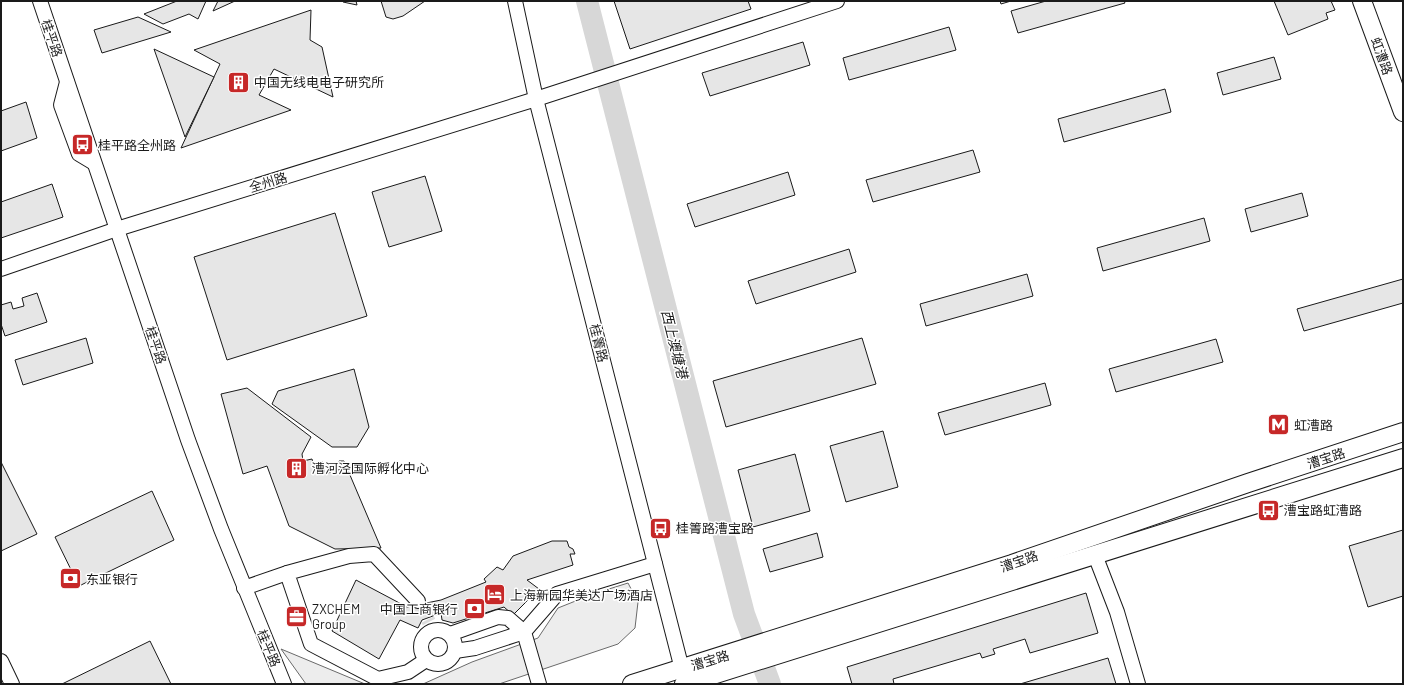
<svg xmlns="http://www.w3.org/2000/svg" width="1404" height="685" viewBox="0 0 1404 685" font-family="Barlow,'Noto Sans SC',sans-serif">
	<style>
		.built { fill: #ededed; stroke: #6a6a6a }
		.lines { fill: none; stroke-linecap: round; stroke-linejoin: round }
		.river { stroke: #d7d7d7; stroke-width: 22 }
		.building { fill: #e6e6e6; stroke: #1a1a1a }
		.minor-tunnel { stroke: #ddd; stroke-width: 14; stroke-dasharray: 14 7; stroke-linecap: butt }
		.minor-casing { stroke: #1a1a1a; stroke-width: 16 }
		.major-casing { stroke: #1a1a1a; stroke-width: 20 }
		.minor { stroke: #fff; stroke-width: 14 }
		.major { stroke: #fff; stroke-width: 18 }
		.labels { text-anchor: middle; dominant-baseline: central; stroke-width: 3; stroke-linejoin: round; paint-order: stroke }
		.street-label { font-size: 13px; fill: #1a1a1a; stroke: #fff }
		.poi-label { font-size: 13px; fill: #1a1a1a; stroke: #fff; text-anchor: start }
		.water-label { font-size: 14px; font-style: italic; fill: #1a1a1a; stroke: #fff }
	</style>
	<rect width="100%" height="100%" fill="#fff"/>
	<!-- built -->
	<g class="built">
		<path d="M628 583 638 602 635 628 618 644 499 684H423L472 662 538 638 558 608 593 594Z"/>
		<path d="M281 649 365 684H306Z"/>
	</g>
	<g class="lines">
		<!-- river -->
		<path class="river" d="M587 1 744 614 770 684"/>
	</g>
	<!-- building -->
	<g class="building">
		<path d="M177 1H206L198 19 189 14 163 24 144 14Z"/>
		<path d="M218 1H235L213 11Z"/>
		<path d="M343 1H356L357 5 343 2Z"/>
		<path d="M381 1H425L403 16 393 19 386 17Z"/>
		<path d="M614 1H748L751 9 630 49Z"/>
		<path d="M1000 1H1011L1001 4Z"/>
		<path d="M1046 1H1124L1125 3 1018 33 1011 11Z"/>
		<path d="M1274 1H1331L1335 10 1326 13 1328 19 1288 35Z"/>
		<path d="M311 10 310 40 322 47 333 97 274 69 259 95 291 110 181 148 220 64 194 50Z"/>
		<path d="M138 17 171 32 102 53 94 30Z"/>
		<path d="M949 27 956 50 849 80 843 58Z"/>
		<path d="M803 42 810 65 710 96 702 73Z"/>
		<path d="M154 49 214 77 185 137Z"/>
		<path d="M1274 57 1281 79 1223 95 1217 73Z"/>
		<path d="M1165 89 1171 112 1064 142 1058 119Z"/>
		<path d="M26 102 37 138 1 151V111Z"/>
		<path d="M973 150 980 172 873 202 866 180Z"/>
		<path d="M788 172 795 195 695 227 687 204Z"/>
		<path d="M425 176 442 231 389 247 372 192Z"/>
		<path d="M52 184 63 217 1 238V202Z"/>
		<path d="M1302 193 1308 216 1251 232 1245 209Z"/>
		<path d="M335 213 367 316 227 360 194 257Z"/>
		<path d="M1204 218 1210 241 1103 271 1097 248Z"/>
		<path d="M849 249 856 272 756 304 748 281Z"/>
		<path d="M1027 274 1033 296 926 326 920 304Z"/>
		<path d="M1403 279V303L1304 331 1297 309Z"/>
		<path d="M37 293 47 322 5 336 1 324V305L11 302 13 309 24 306 22 298Z"/>
		<path d="M86 338 93 363 23 385 15 360Z"/>
		<path d="M862 338 876 384 726 427 713 381Z"/>
		<path d="M1216 339 1223 362 1116 392 1109 369Z"/>
		<path d="M354 369 369 427 357 447H332L272 404 278 391Z"/>
		<path d="M1045 383 1051 405 945 435 938 413Z"/>
		<path d="M247 388 311 437 302 454 303 461 312 459 313 463 323 462 325 474 341 469 339 461H344L381 548 335 549 289 526 267 466 243 474 221 394Z"/>
		<path d="M883 431 898 487 846 502 830 446Z"/>
		<path d="M795 454 810 511 753 527 738 470Z"/>
		<path d="M1 462 37 534 1 551Z"/>
		<path d="M152 491 174 540 79 586 55 537Z"/>
		<path d="M1403 530V596L1368 607 1349 546Z"/>
		<path d="M817 533 823 557 770 572 763 549Z"/>
		<path d="M552 541H567L569 547 573 549 575 554H570L573 565 527 580 539 589 513 615 504 607 453 623 442 620 441 613 422 620 418 628 400 620 379 659 332 631 356 580 407 607 441 600 486 582 484 579 497 567 503 570 513 556Z"/>
		<path d="M1086 593 1098 633 1030 653 1025 639 993 649 995 654 982 658 980 653 893 679 894 684H852L847 667Z"/>
		<path d="M150 641 171 684H62Z"/>
		<path d="M1108 658 1116 684H1020Z"/>
	</g>
	<g class="lines">
		<!-- minor-tunnel -->
		<path class="minor-tunnel" d="M418 601 429 622"/>
		<defs>
			<g id="minor">
				<path d="M40 1 188 440 221 529 284 684"/>
				<path d="M515 1 536 99 684 677"/>
				<path d="M67 82 61 105 79 154 94 163"/>
				<path d="M1 269 117 229 536 99 837 1"/>
				<path d="M1095 555 1117 612 1138 684"/>
				<path d="M244 588 287 573"/>
				<path d="M418 601 374 554 349 556 287 573 311 644 378 679 408 672 426 660"/>
				<circle cx="438" cy="647" r="17"/>
				<path d="M450 634 498 617 508 618 524 632"/>
				<path d="M455 651 475 648 524 632"/>
				<path d="M1 661 12 684"/>
				<path d="M539 684 524 632 557 594 655 564"/>
			</g>
			<g id="major">
				<path d="M1362 1 1403 112"/>
				<path d="M632 684 1012 564 1248 483 1403 432"/>
				<path d="M684 684 1403 458"/>
			</g>
		</defs>
		<!-- minor casing -->
		<use href="#minor" class="minor-casing"/>
		<!-- major casing -->
		<use href="#major" class="major-casing"/>
		<!-- minor -->
		<use href="#minor" class="minor"/>
		<!-- major -->
		<use href="#major" class="major"/>
	</g>
	<!-- icons -->
	<defs>
		<symbol id="building-square" viewBox="-11 -11 22 22"><rect x="-9" y="-9" width="18" height="18" rx="4" fill="#c62828" stroke="#fff"/><path d="M-4-6H4V6H1V3H-1V6H-4ZM-2.5-4.3h1.7v1.8h-1.7ZM.8-4.3h1.7v1.8H.8ZM-2.5-1h1.7V.8h-1.7ZM.8-1h1.7V.8H.8Z" fill="#fff"/></symbol>
		<symbol id="bus-square" viewBox="-11 -11 22 22"><rect x="-9" y="-9" width="18" height="18" rx="4" fill="#c62828" stroke="#fff"/><path d="M-5-6H5V4H4V6H2V4H-2V6H-4V4H-5ZM-3.5-4V0h7V-4ZM-3.5 1.2v1.5H-2V1.2ZM2 1.2v1.5H3.5V1.2Z" fill="#fff"/></symbol>
		<symbol id="metro-square" viewBox="-11 -11 22 22"><rect x="-9" y="-9" width="18" height="18" rx="4" fill="#c62828" stroke="#fff"/><path d="M-5.5 5V-5H-3L0 0L3-5H5.5V5H3V-.5L0 4L-3-.5V5Z" fill="#fff"/></symbol>
		<symbol id="bank-square" viewBox="-11 -11 22 22"><rect x="-9" y="-9" width="18" height="18" rx="4" fill="#c62828" stroke="#fff"/><path d="M-6-4H6V4H-6ZM0-2.3a2.3 2.3 0 1 0 0 4.6a2.3 2.3 0 1 0 0-4.6Z" fill="#fff"/></symbol>
		<symbol id="hotel-square" viewBox="-11 -11 22 22"><rect x="-9" y="-9" width="18" height="18" rx="4" fill="#c62828" stroke="#fff"/><path d="M-6-4.5h1.5V1H6V5H4.5V3h-9V5H-6ZM-4 0a1.8 1.8 0 1 1 3.6 0ZM.5 0V-2.5h3Q6-2.5 6 0Z" fill="#fff"/></symbol>
		<symbol id="office-square" viewBox="-11 -11 22 22"><rect x="-9" y="-9" width="18" height="18" rx="4" fill="#c62828" stroke="#fff"/><path d="M-6-3h4V-5.5h4V-3h4V5H-6ZM-1-4.5V-3h2v-1.5ZM-6 0V1H6V0Z" fill="#fff"/></symbol>
	</defs>
	<g fill-rule="evenodd">
		<use href="#building-square" x="226" y="70" width="25" height="25"/>
		<use href="#bus-square" x="70" y="132" width="25" height="25"/>
		<use href="#metro-square" x="1266" y="412" width="25" height="25"/>
		<use href="#building-square" x="284" y="456" width="25" height="25"/>
		<use href="#bus-square" x="1256" y="498" width="25" height="25"/>
		<use href="#bus-square" x="648" y="516" width="25" height="25"/>
		<use href="#bank-square" x="58" y="566" width="25" height="25"/>
		<use href="#hotel-square" x="482" y="582" width="25" height="25"/>
		<use href="#bank-square" x="462" y="596" width="25" height="25"/>
		<use href="#office-square" x="284" y="604" width="25" height="25"/>
	</g>
	<g class="labels">
		<!-- street labels -->
		<g class="street-label">
			<text transform="translate(52 38) rotate(71)">桂平路</text>
			<text transform="translate(1382 56) rotate(70)">虹漕路</text>
			<text transform="translate(268 182) rotate(-17)">全州路</text>
			<text transform="translate(599 343) rotate(76)">桂箐路</text>
			<text transform="translate(156 345) rotate(71)">桂平路</text>
			<text transform="translate(1326 458) rotate(-18)">漕宝路</text>
			<text transform="translate(1019 561) rotate(-19)">漕宝路</text>
			<text transform="translate(269 648) rotate(67)">桂平路</text>
			<text transform="translate(710 660) rotate(-17)">漕宝路</text>
		</g>
		<!-- poi labels -->
		<g class="poi-label">
			<text x="254" y="82">中国无线电电子研究所</text>
			<text x="98" y="145">桂平路全州路</text>
			<text x="1294" y="425">虹漕路</text>
			<text x="312" y="468">漕河泾国际孵化中心</text>
			<text x="1284" y="510">漕宝路虹漕路</text>
			<text x="676" y="528">桂箐路漕宝路</text>
			<text x="86" y="579">东亚银行</text>
			<text x="510" y="595">上海新园华美达广场酒店</text>
			<text x="312" y="609">ZXCHEM<tspan x="312" dy="15">Group</tspan></text>
			<text x="458" y="609" text-anchor="end">中国工商银行</text>
		</g>
		<!-- water labels -->
		<g class="water-label">
			<text transform="translate(675 344) rotate(76)">西上澳塘港</text>
		</g>
	</g>
	<!-- border -->
	<rect width="1404" height="685" fill="none" stroke="#1a1a1a" stroke-width="4"/>
</svg>
